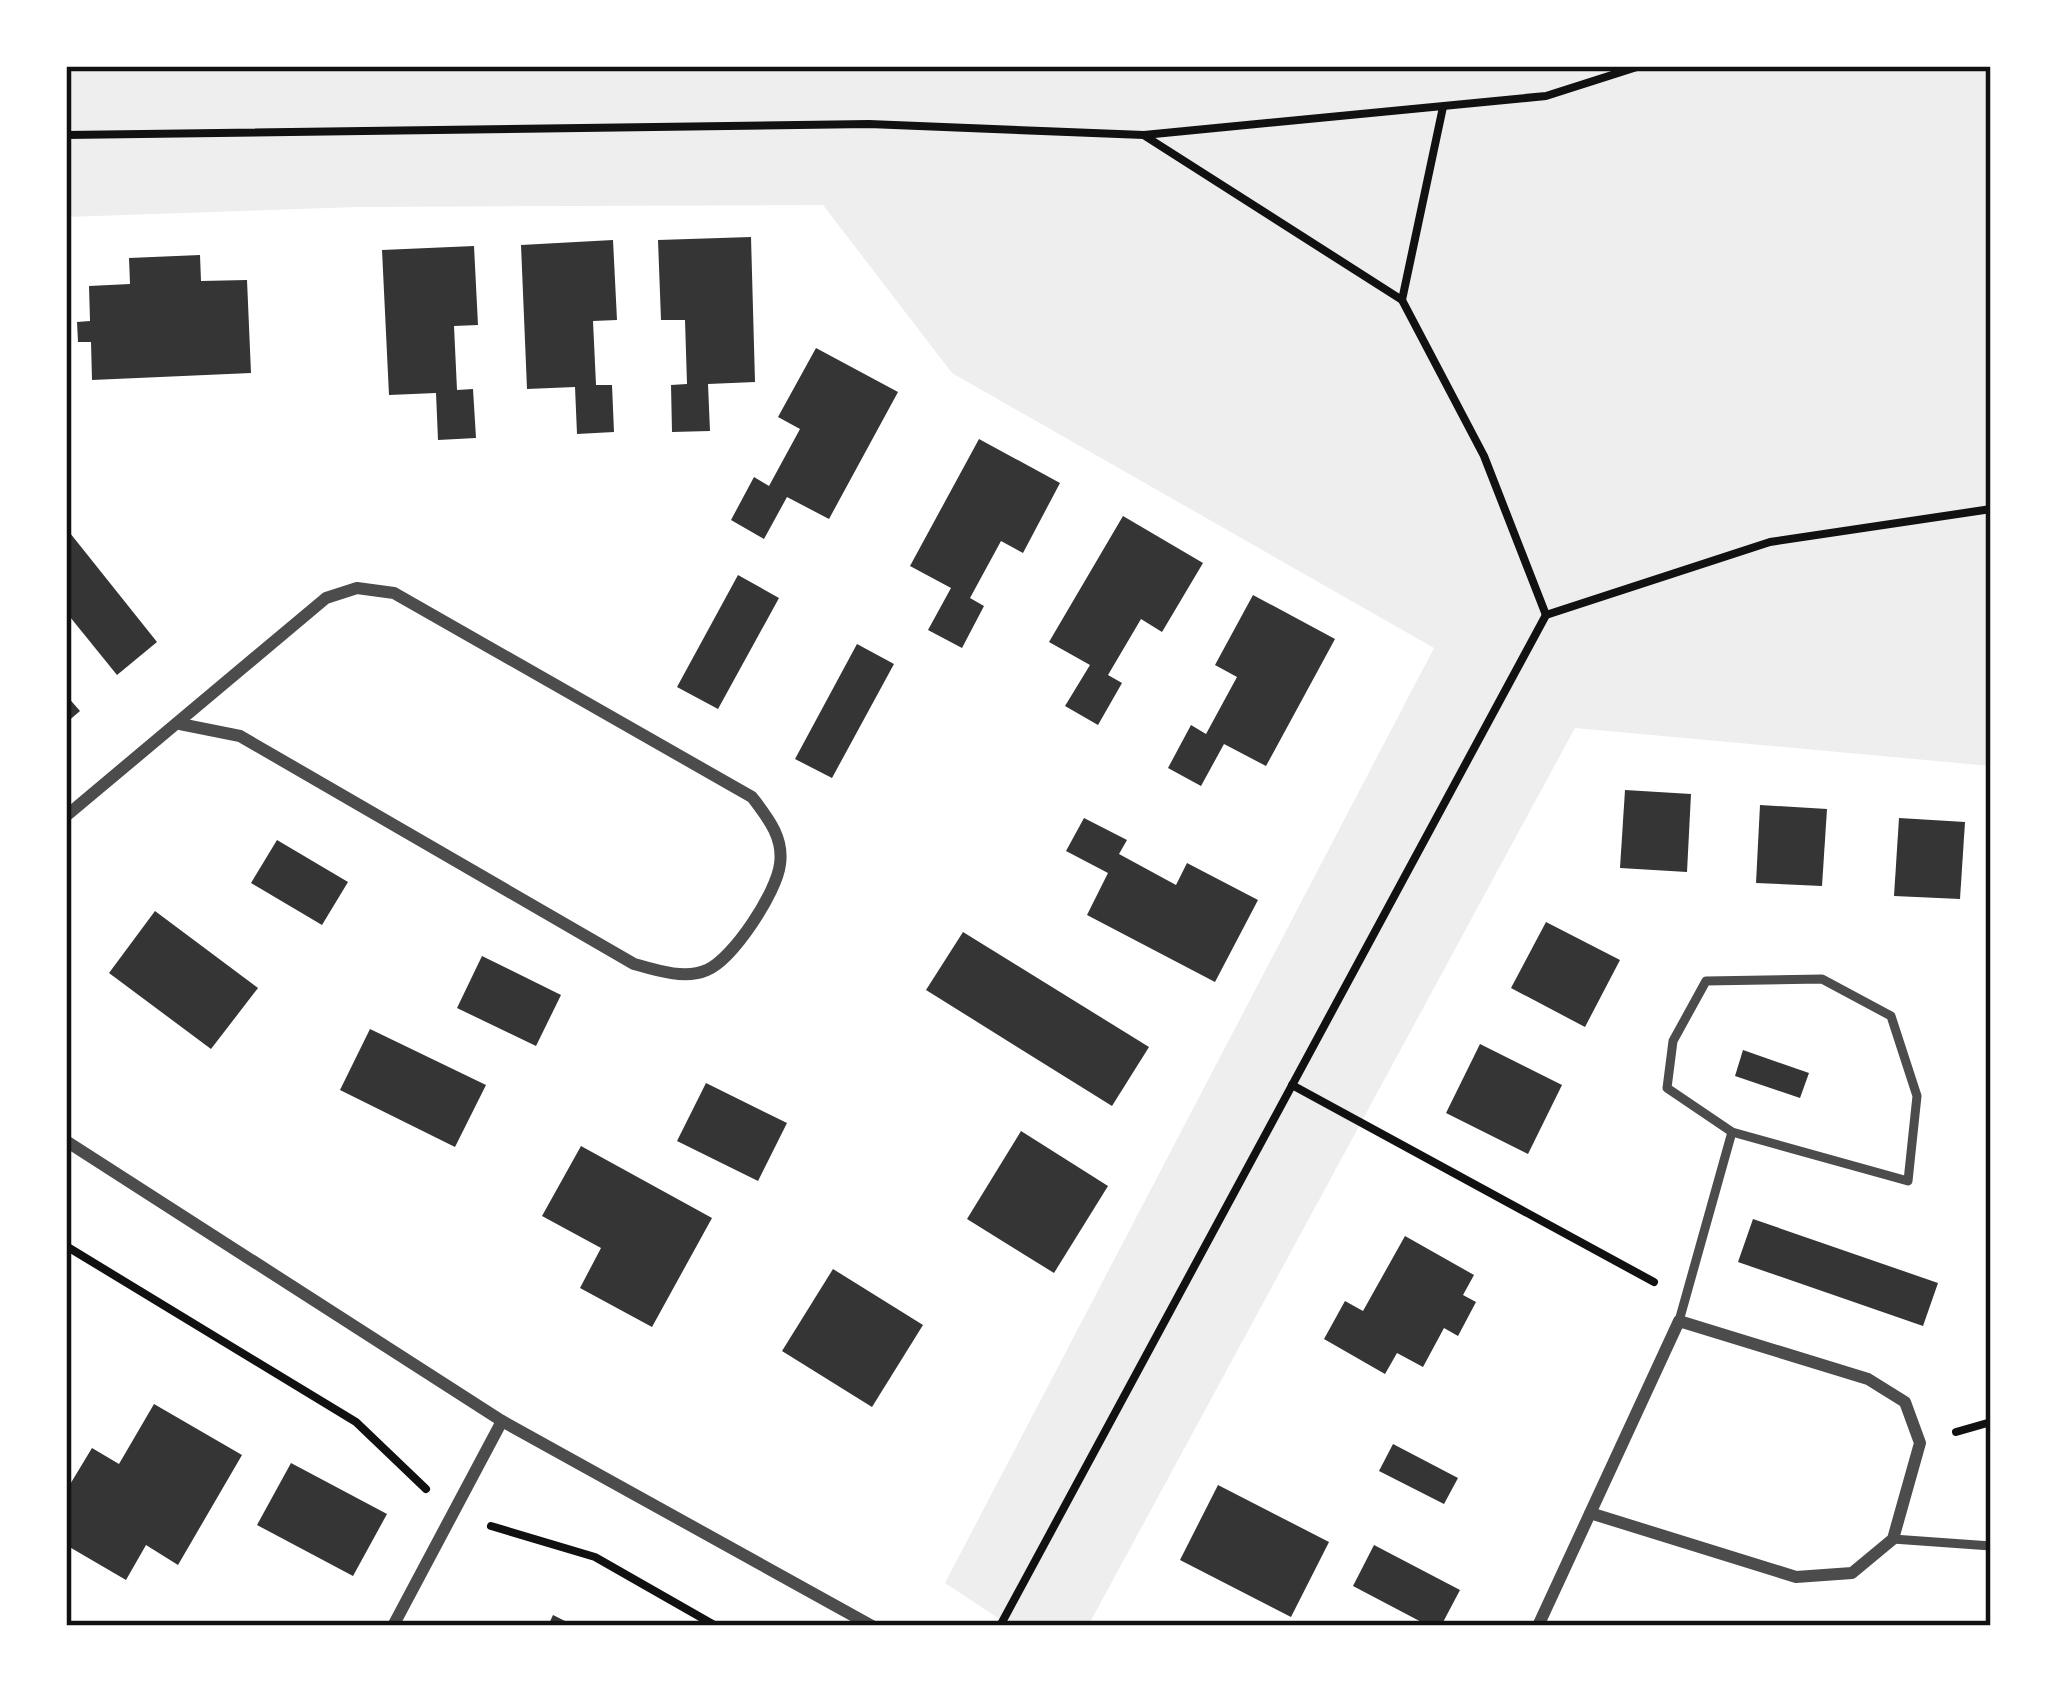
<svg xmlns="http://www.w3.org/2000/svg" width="2057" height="1692" viewBox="0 0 2057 1692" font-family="'Libre Baskerville',serif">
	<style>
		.green { fill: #eee }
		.building { fill: #353535 }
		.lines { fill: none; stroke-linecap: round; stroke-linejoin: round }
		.path { stroke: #111; stroke-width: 8 }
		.service { stroke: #4c4c4c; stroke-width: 9 }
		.minor { stroke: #4c4c4c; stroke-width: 12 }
		.neatline { fill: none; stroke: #111; stroke-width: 4.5 }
	</style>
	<rect width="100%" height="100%" fill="#fff"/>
	<!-- green -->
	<path class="green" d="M66 66H1991V766L1575 728 1088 1626H1010L945 1583 1434 648 952 373 823 205 358 207 66 217Z"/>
	<!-- building -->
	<g class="building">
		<path d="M751 237 755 382 708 384 710 431 672 432 671 385 687 384 685 320H661L658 240Z"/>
		<path d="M613 240 617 320 593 321 596 385H612L614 432 577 434 575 387 527 389 521 245Z"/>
		<path d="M474 246 478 325 454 326 457 390 473 389 476 438 438 440 436 393 389 395 382 250Z"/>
		<path d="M200 255 201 281 247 280 251 373 92 380 91 342H78L77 322 90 321 89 286 130 284 129 258Z"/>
		<path d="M816 348 898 392 829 519 787 497 764 539 731 520 754 477 769 486 800 429 778 417Z"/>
		<path d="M979 439 1060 483 1023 553 1001 541 970 598 984 606 962 648 928 630 951 588 910 566Z"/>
		<path d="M1123 516 1203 563 1162 632 1141 619 1108 675 1122 683 1098 725 1065 706 1090 665 1049 642Z"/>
		<path d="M66 528 157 642 117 675 66 612Z"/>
		<path d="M738 575 779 598 718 709 677 687Z"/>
		<path d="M1253 595 1335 639 1266 766 1224 744 1201 786 1168 768 1191 725 1206 734 1237 677 1215 665Z"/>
		<path d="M857 644 894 664 832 778 795 759Z"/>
		<path d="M66 695 80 711 66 723Z"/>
		<path d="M1625 790 1691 794 1687 872 1620 868Z"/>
		<path d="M1760 805 1827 809 1822 886 1756 883Z"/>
		<path d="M1084 818 1127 840 1119 854 1176 885 1187 863 1258 900 1215 982 1087 915 1108 873 1066 851Z"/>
		<path d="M1899 818 1965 822 1960 899 1894 896Z"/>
		<path d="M277 840 348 882 322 925 251 883Z"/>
		<path d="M155 911 258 988 211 1049 109 973Z"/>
		<path d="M1546 922 1620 960 1585 1027 1511 988Z"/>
		<path d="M963 932 1149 1047 1112 1106 926 990Z"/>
		<path d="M482 956 561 995 536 1046 457 1008Z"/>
		<path d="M370 1029 486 1085 455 1147 340 1090Z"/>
		<path d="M1480 1044 1562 1085 1528 1154 1446 1113Z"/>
		<path d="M1743 1050 1809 1073 1800 1098 1735 1076Z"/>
		<path d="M706 1083 787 1123 758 1181 677 1141Z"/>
		<path d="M1021 1131 1108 1186 1054 1273 967 1219Z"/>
		<path d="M581 1146 712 1218 652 1327 580 1288 601 1248 542 1216Z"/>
		<path d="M1753 1219 1938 1283 1923 1326 1738 1262Z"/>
		<path d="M1405 1236 1474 1275 1463 1295 1476 1302 1458 1336 1444 1328 1423 1367 1397 1353 1385 1374 1324 1339 1345 1301 1363 1311Z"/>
		<path d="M833 1269 923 1325 872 1407 782 1351Z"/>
		<path d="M154 1404 242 1455 178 1565 146 1545 126 1580 66 1545V1491L92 1448 119 1464Z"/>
		<path d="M1393 1444 1458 1478 1444 1504 1379 1471Z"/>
		<path d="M291 1463 387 1514 353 1576 257 1525Z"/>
		<path d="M1218 1485 1329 1542 1291 1617 1180 1560Z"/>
		<path d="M1374 1545 1460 1590 1441 1626H1429L1353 1586Z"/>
		<path d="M553 1615 575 1626H548Z"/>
	</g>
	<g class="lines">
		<!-- path -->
		<g class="path">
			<path d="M1443 107 1402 300 1484 456 1546 615 1770 542 1991 509"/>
			<path d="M66 135 869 124 1144 135 1546 96 1640 66"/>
			<path d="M1145 136 1402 300"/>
			<path d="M1292 1085 1654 1282"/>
			<path d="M66 1246 356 1422 426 1489"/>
			<path d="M1956 1432 1991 1422"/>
			<path d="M491 1526 595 1557 716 1626"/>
			<path d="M1000 1626 1546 615"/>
		</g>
		<!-- service -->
		<g class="service">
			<path d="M1822 979 1891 1016 1917 1096 1908 1181 1732 1132 1667 1088 1673 1041 1706 981Z"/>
			<path d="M1679 1321 1732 1132"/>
			<path d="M1893 1539 1991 1546"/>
		</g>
		<!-- minor -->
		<g class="minor">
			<path d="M66 816 326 598 357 588 394 593 752 797C767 817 784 837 780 864 777 892 733 959 707 970 685 980 655 970 634 964L240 736 180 724"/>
			<path d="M66 1141 502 1421 872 1626"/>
			<path d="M393 1626 502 1421"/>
			<path d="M1538 1626 1679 1321 1868 1379 1905 1402 1920 1443 1893 1539 1852 1573 1796 1577 1590 1513"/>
		</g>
	</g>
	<!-- border -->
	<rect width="2057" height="1692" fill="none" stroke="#ffffff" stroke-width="138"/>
	<rect x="69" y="69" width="1919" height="1554" class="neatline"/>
</svg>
